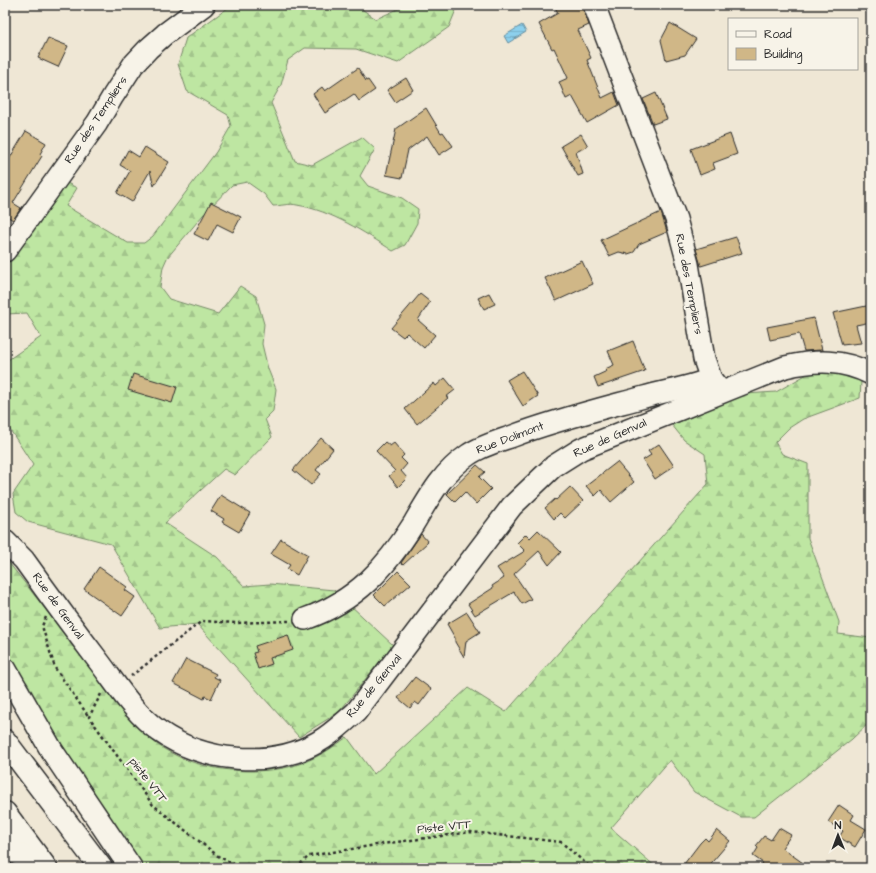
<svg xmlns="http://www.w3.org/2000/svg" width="876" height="873" viewBox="0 0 876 873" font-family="'Architects Daughter',sans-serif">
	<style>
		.forest { fill: url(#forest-firs); stroke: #748866 }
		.water { fill: url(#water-rules); stroke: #658e9f }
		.building { fill: #d0b787; stroke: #2b2b2b }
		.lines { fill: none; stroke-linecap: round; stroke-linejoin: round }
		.minor-casing { stroke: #2b2b2b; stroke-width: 24 }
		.highway-casing { stroke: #2b2b2b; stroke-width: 25 }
		.path { stroke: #2b2b2b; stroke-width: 2.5; stroke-dasharray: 3 3; stroke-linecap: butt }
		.minor { stroke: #f7f3e8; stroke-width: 21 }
		.highway { stroke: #f7f3e8; stroke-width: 22 }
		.labels { text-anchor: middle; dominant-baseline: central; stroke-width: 4; stroke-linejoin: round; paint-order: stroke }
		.street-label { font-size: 12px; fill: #2b2b2b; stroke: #f7f3e8 }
	</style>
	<defs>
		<pattern id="forest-firs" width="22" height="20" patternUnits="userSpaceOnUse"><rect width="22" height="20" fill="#bee6a2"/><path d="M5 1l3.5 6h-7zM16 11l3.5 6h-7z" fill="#a3c58c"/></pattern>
		<pattern id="water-rules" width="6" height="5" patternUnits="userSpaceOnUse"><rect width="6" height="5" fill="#8cd0ed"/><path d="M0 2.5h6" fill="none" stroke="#79b3cb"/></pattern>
	</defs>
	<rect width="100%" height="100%" fill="#efe7d5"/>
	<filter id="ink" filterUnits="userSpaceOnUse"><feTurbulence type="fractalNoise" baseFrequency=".025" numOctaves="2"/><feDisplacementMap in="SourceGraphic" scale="8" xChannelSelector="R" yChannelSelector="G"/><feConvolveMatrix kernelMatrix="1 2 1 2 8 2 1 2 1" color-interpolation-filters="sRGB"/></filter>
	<g filter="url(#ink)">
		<!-- forest -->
		<g class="forest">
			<path d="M232 5H356L376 19 407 5H458L449 27 398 63 356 49 305 48 288 60 281 85 271 103 295 161 312 165 362 137 375 149 360 176 368 186 402 198 418 209 417 223 405 245 393 251C364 232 332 211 297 205 290 203 280 206 273 206L264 194 247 182 232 185 203 215 167 258 163 267 160 287 169 299 218 314 240 286 256 296 264 324 262 344 268 369 276 389 273 411 265 419 272 437 235 475 224 469 165 523 217 557 244 586 270 584 334 590 393 645 339 712 299 737 197 624 160 628 111 544 28 522 16 512 13 494 33 465 5 422V362L41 337 27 313 5 314V262L63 181 77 188 66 206 128 243H144L153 236 216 152 231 126 228 115 187 91 178 64 186 38Z"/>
			<path d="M816 369 847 370 861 382 860 398 803 419 789 428 775 442 782 454 808 464V538L839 622 838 634 871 638V721L852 739 754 817H741L694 792 670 760 611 828 657 868H140L61 755 5 650V558C34 594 62 631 91 668 110 693 134 729 161 747 189 765 220 771 253 771 293 770 315 761 347 737L374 774 468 688 506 712 708 484 705 454 684 440 672 425 746 394 776 392Z"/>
		</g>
		<!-- water -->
		<path class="water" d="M522 25 526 32 508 43 504 36Z"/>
		<!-- building -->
		<g class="building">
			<path d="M554 5H582L589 25 578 30 591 58 587 60 602 98 614 92 619 105 587 123 572 96 566 99 559 82 568 78 554 48 552 49 539 24 558 13Z"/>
			<path d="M670 23 696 39 685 55 666 60 661 40Z"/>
			<path d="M48 38 68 46 58 67 38 58Z"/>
			<path d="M358 68 366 81 368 80 375 90 359 101 354 94 325 113 313 94 322 87 325 91Z"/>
			<path d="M406 78 413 90 395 102 387 90Z"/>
			<path d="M656 93 667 119 653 124 643 99Z"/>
			<path d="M426 108 441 133 443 132 453 146 439 155 427 136 408 150 402 178 386 175 396 129Z"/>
			<path d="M26 131 46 143 40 154 42 156 13 203 21 208 13 220 5 215V166Z"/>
			<path d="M581 134 588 146 576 152 583 174 578 176 561 146Z"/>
			<path d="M730 134 737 154 713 163 715 169 700 175 691 149Z"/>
			<path d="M145 147 169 162 154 186 150 171 132 202 117 193 130 171 120 165 128 150 139 157Z"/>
			<path d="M211 202 241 217 233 232 217 224 208 241 194 234Z"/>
			<path d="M661 212 667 232 639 244 634 252 628 254 619 252 609 256 601 240Z"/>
			<path d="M736 237 742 253 701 266 696 249Z"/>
			<path d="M582 261 593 284 556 301 545 278Z"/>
			<path d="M489 293 495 304 484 309 478 298Z"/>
			<path d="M420 294 430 302 418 320 435 335 424 348 407 333 403 337 391 328Z"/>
			<path d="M871 305V322L856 325 861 343 842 345 833 313Z"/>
			<path d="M814 318 822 350 804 351 799 334 770 340 767 327Z"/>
			<path d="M633 341 645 371 598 387 594 377 607 371 605 369 614 365 608 351Z"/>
			<path d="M522 371 538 396 523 406 507 380Z"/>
			<path d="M133 374 177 387 172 403 128 390Z"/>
			<path d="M445 378 455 390 446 397 448 398 417 424 405 409 434 383 436 386Z"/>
			<path d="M321 438 333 449 316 470 321 474 311 485 293 470Z"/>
			<path d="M385 442 390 446 394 443 404 455 401 458 407 464 401 471 407 478 398 487 389 476 395 471 376 451Z"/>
			<path d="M659 444 674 466 655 479 643 460 651 455 648 451Z"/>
			<path d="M617 462 634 482 611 502 601 490 595 496 586 486Z"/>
			<path d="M477 465 485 472 479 477 491 489 476 504 465 492 455 502 447 494Z"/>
			<path d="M570 487 583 501 565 518 560 513 554 519 545 508 555 499 556 500Z"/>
			<path d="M221 495 250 513 239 532 222 522 224 519 211 511Z"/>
			<path d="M538 530 561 552 549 565 539 551 514 574 531 599 522 604 514 592 475 615 468 604 493 588 492 586 504 578 497 568 525 551 517 543 526 534 530 538Z"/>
			<path d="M421 534 428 542 403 565 401 563Z"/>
			<path d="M281 539 308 555 297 575 287 569 290 565 271 554Z"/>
			<path d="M99 567 127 587 125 590 135 597 122 616 84 589Z"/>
			<path d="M398 571 411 584 385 606 374 595Z"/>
			<path d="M467 612 480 632 466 641 464 657 455 642V638L447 624Z"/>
			<path d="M288 635 293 650 270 658 272 664 258 669 253 653 257 652 255 646Z"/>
			<path d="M186 659 216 674 214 677 220 680 211 699 205 696 204 699 173 683Z"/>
			<path d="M415 677 431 689 419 705 415 702 410 708 398 698Z"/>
			<path d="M839 805 854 815 851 820 866 829 855 847 839 837 843 831 828 822Z"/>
			<path d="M779 828 791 835 782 848 810 868H759L763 863 753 856 758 848 756 846 764 836 771 840Z"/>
			<path d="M717 830 730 841 707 868H681L700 843 705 838 708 841Z"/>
		</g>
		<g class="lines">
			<defs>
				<g id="minor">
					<path d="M594 5 676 219 688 264 704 359 711 379 719 389"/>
					<path d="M5 251 97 123 113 96 133 65 148 49 165 34 204 5"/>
					<path d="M5 541 24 560C49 595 74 629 100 663 118 687 135 714 159 731 203 762 271 769 318 742 332 734 344 722 356 712L512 506 554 466 581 449 785 367C816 360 842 359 871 374"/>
					<path d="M305 619C356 601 386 568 414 523 430 496 442 473 468 455 481 446 499 441 513 436 555 420 600 409 644 397 666 391 690 387 711 379"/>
				</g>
				<g id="highway">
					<path d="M5 669 52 751 131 868"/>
					<path d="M5 741 101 868"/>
					<path d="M5 813 46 868"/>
					<path d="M5 845 10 850 42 866"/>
				</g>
			</defs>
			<!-- minor casing -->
			<use href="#minor" class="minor-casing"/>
			<!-- highway casing -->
			<use href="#highway" class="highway-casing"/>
			<!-- path -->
			<g class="path">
				<path d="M46 617 42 626 55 668 89 717"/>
				<path d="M131 676 202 621 236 623 289 621"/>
				<path d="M101 694 89 717 153 805 218 856 241 868"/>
				<path d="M296 868 309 856 382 844 471 832 561 842 591 868"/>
			</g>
			<!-- minor -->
			<use href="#minor" class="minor"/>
			<!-- highway -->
			<use href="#highway" class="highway"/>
		</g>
	</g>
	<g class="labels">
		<!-- street labels -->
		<g class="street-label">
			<text transform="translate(96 120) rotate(-56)">Rue des Templiers</text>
			<text transform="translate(689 284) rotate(79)">Rue des Templiers</text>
			<text transform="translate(510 438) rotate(-21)">Rue Dolimont</text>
			<text transform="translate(610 438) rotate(-24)">Rue de Genval</text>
			<text transform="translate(58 606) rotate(54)">Rue de Genval</text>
			<text transform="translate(374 686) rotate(-50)">Rue de Genval</text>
			<text transform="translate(148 780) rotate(52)">piste VTT</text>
			<text transform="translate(444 827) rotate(-6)">Piste VTT</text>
		</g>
	</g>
	<!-- margin -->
	<rect width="876" height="873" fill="none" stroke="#f7f3e8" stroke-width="20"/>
	<rect x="10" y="10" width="856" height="853" fill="none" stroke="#2b2b2b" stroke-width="1.5" filter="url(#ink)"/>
	<!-- legend -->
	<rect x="728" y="18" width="130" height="52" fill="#f7f3e8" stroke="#a5a39c"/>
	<rect x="736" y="31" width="20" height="6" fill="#f7f3e8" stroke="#a5a39c"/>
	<text x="764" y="38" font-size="12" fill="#2b2b2b">Road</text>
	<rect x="736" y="48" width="20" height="12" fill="#d0b787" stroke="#a5a39c"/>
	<text x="764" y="58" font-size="12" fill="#2b2b2b">Building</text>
	<!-- north arrow -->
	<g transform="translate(838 835) rotate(359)" stroke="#f7f3e8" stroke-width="3" paint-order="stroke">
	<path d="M0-3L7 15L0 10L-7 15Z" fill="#2b2b2b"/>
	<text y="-6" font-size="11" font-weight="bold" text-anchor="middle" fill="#2b2b2b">N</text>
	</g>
</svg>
